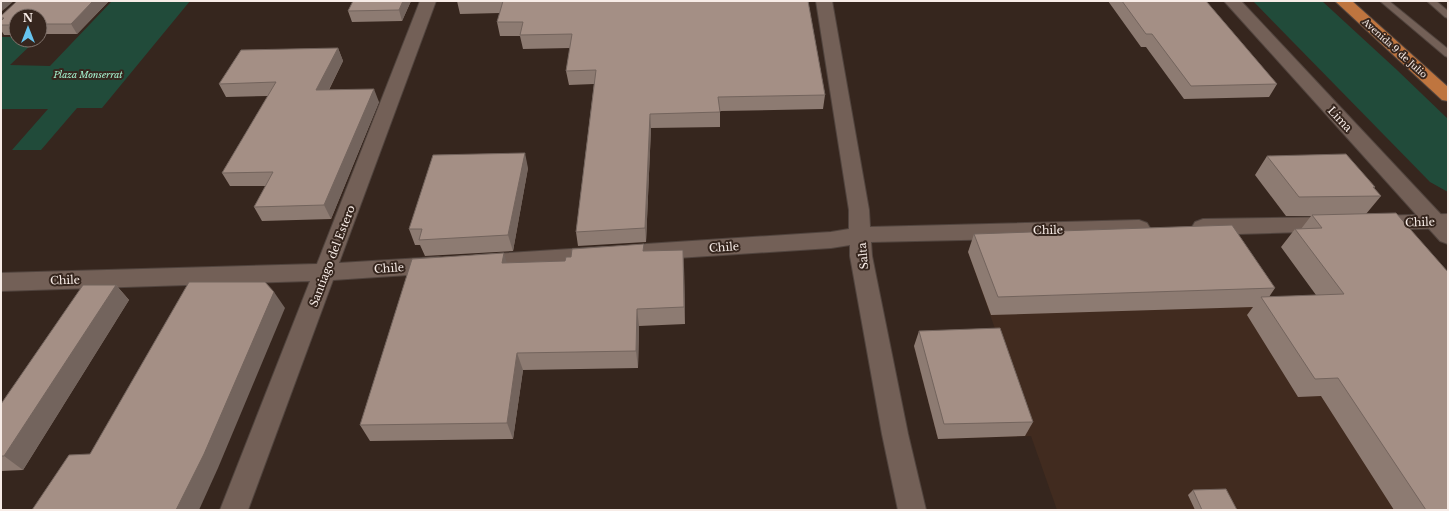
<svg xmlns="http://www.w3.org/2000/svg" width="1449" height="511" viewBox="0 0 1449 511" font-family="'Libre Baskerville',serif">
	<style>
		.built { fill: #412b1f }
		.green { fill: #214b3a }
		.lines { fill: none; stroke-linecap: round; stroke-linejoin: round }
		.service-casing { stroke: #51443e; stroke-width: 2 }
		.minor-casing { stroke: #51443e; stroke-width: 2 }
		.tertiary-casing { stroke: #51443e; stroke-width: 2 }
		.trunk-casing { stroke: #51443e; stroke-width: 2 }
		.service { fill: #736057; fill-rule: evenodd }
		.minor { fill: #736057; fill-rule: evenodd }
		.tertiary { fill: #736057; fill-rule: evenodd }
		.trunk { fill: #bf753f; fill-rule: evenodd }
		.wall { fill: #8d7b72 }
		.shaded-wall { fill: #73645d }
		.building { fill: #a48f85; stroke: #73645d }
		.labels { text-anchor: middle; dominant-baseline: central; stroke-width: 4; stroke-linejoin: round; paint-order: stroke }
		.far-street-label { font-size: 9px; fill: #f7ece7; stroke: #36261e }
		.far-park-label { font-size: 9px; font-style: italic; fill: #a6f6d2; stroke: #36261e }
		.street-label { font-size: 11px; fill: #f7ece7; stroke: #36261e }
	</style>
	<rect width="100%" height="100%" fill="#36261e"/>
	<!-- built -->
	<path class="built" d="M1220 244 1266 314 1448 312V510H1057L1031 436 938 439 914 346 1000 343 968 252Z"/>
	<!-- green -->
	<g class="green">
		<path d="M112 1H190L102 108H77L41 150H12L48 109H1V37H16V40H36L10 65 50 66Z"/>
		<path d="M1253 1H1322L1397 70 1448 119V192L1430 182Z"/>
	</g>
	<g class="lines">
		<defs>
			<g id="service">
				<path d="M1380 1H1389L1448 49V57L1445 56Z"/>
				<path d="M1427 1H1436L1448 11V18L1445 17Z"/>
			</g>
			<g id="minor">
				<path d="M420 1H436L339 263 438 257 446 259 449 265 446 271 438 273 333 280 248 510H220L310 281 1 291V273L317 264Z"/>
				<path d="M816 1H832L869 210 870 227 1139 220 1147 223 1150 228 1147 233 1139 236 871 242 872 256 908 434 926 510H898L882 434 850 256V245L831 248 646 260 638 258 635 252 638 246 646 244 831 232 849 229V210Z"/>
				<path d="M1448 214V228L1375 230 1368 228 1364 223 1368 218 1375 216Z"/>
				<path d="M1335 217 1342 219 1346 224 1342 229 1335 231 1203 235 1195 232 1192 227 1195 222 1203 219Z"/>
				<path d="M602 247 610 249 613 255 610 261 602 263 477 271 469 269 466 263 469 257 477 255Z"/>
			</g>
			<path id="tertiary" d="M1224 1H1241L1448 222V244L1440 241Z"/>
			<path id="trunk" d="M1335 1H1352L1448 87V101L1442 100Z"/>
		</defs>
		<!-- service casing -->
		<use href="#service" class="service-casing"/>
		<!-- minor casing -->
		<use href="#minor" class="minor-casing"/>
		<!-- tertiary casing -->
		<use href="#tertiary" class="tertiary-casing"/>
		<!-- trunk casing -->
		<use href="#trunk" class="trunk-casing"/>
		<!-- service -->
		<use href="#service" class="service"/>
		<!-- minor -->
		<use href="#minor" class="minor"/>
		<!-- tertiary -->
		<use href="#tertiary" class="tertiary"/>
		<!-- trunk -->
		<use href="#trunk" class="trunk"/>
	</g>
	<!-- wall -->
	<g class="wall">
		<path d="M109 1 77 34H40V16H16V35H4L1 30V16Z"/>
		<path d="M411 1 402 21 352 22 348 11Z"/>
		<path d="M457 1H808L825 95 823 109 720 111V127L651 128 646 242 578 246 576 232 594 84 569 85 566 71 570 48 523 49 520 36H500L497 22 500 13 460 14Z"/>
		<path d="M1108 1H1206L1277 84 1269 97 1184 99 1146 47H1141Z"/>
		<path d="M338 48 343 61 329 90 379 102 331 219 262 221 254 207 266 186H230L222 173 268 96 226 97 219 84Z"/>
		<path d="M1267 156 1375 187 1374 188 1381 196 1366 214 1448 510H1394L1321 396 1298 397 1247 315 1253 307 991 315 968 252 974 234 1275 288 1269 297 1316 295 1281 247 1295 229H1301L1311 216H1286L1255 175Z"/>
		<path d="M528 168 513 251 425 256 420 245H415L409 229Z"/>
		<path d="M645 251 684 267 685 324 639 326 638 368 523 370 513 439 370 441 360 425 507 263 565 261Z"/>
		<path d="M116 285 129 300 23 470 1 471V404Z"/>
		<path d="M919 331 1033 422 1025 436 938 439 914 346Z"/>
		<path d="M1193 490 1237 510H1195L1188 495Z"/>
	</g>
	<!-- shaded-wall -->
	<g class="shaded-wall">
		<path d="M1 1H14L1 12Z"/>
		<path d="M93 1H109L77 34 71 24Z"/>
		<path d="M403 1H411L402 21 399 10Z"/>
		<path d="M338 48 343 61 322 103 316 90Z"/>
		<path d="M374 89 379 102 331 219 324 205Z"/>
		<path d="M650 114 651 128 646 242 645 228Z"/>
		<path d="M525 153 528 168 513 251 508 235Z"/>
		<path d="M683 250 684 267 685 324 684 307Z"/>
		<path d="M504 253 509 270 502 263Z"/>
		<path d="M116 285 129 300 23 470 4 456Z"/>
		<path d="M274 292 285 308 218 468 199 510H176Z"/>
		<path d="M637 309 639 326 638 368 636 351Z"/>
		<path d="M517 353 523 370 513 439 507 423Z"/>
	</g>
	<!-- building -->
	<g class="building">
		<path d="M17 1H93L71 24H40V16H16V25H1V21L4 18H1V16Z"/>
		<path d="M353 1H403L399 10 348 11Z"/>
		<path d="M503 1H808L825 95 718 97 720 112 650 114 645 228 576 232 596 70 566 71 572 34 520 35 523 22H497Z"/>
		<path d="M1122 1H1206L1277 84 1191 86 1152 34H1146Z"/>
		<path d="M338 48 316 90 374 89 324 205 254 207 273 172 222 173 276 82 219 84 241 50Z"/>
		<path d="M525 153 508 235 419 240 422 229H409L433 155Z"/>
		<path d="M1346 154 1375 187H1373L1381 196 1299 197 1267 156Z"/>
		<path d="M1396 213 1448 272V510H1426L1338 378 1315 379 1261 297 1344 294 1295 229 1322 228 1312 215Z"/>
		<path d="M1232 225 1275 288 998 297 974 234Z"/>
		<path d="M644 244 643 251 683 250 684 307 637 309 636 351 517 353 507 423 360 425 412 259 504 253 502 263 565 261 566 257H571L572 249Z"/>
		<path d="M189 282H265L274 292 204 454 176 510H32L69 455 90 454Z"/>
		<path d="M83 285H116L4 456H1V404Z"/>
		<path d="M1000 328 1033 422 944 424 919 331Z"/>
		<path d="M1226 489 1237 510H1202L1193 490Z"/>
	</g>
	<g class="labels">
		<!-- far-street labels -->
		<g class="far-street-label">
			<text transform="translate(1395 48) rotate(42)">Avenida 9 de Julio</text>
		</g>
		<!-- far-park labels -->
		<g class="far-park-label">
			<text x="88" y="74">Plaza Monserrat</text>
		</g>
		<!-- street labels -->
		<g class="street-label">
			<text transform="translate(1340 119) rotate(47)">Lima</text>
			<text transform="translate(1420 222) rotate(-2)">Chile</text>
			<text transform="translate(1048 230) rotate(-1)">Chile</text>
			<text transform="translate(724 247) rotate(-4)">Chile</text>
			<text transform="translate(332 256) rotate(-69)">Santiago del Estero</text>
			<text transform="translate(863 256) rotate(-95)">Salta</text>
			<text transform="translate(389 268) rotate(-4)">Chile</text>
			<text transform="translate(65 280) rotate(-2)">Chile</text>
		</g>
	</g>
	<!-- border -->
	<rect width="1449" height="511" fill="none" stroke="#f7ece7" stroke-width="4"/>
	<!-- north arrow -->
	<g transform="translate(28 28)"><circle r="19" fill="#36261e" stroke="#83756e"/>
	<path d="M0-3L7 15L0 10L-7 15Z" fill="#66c4ef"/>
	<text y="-6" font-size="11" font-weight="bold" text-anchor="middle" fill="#f7ece7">N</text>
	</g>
</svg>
